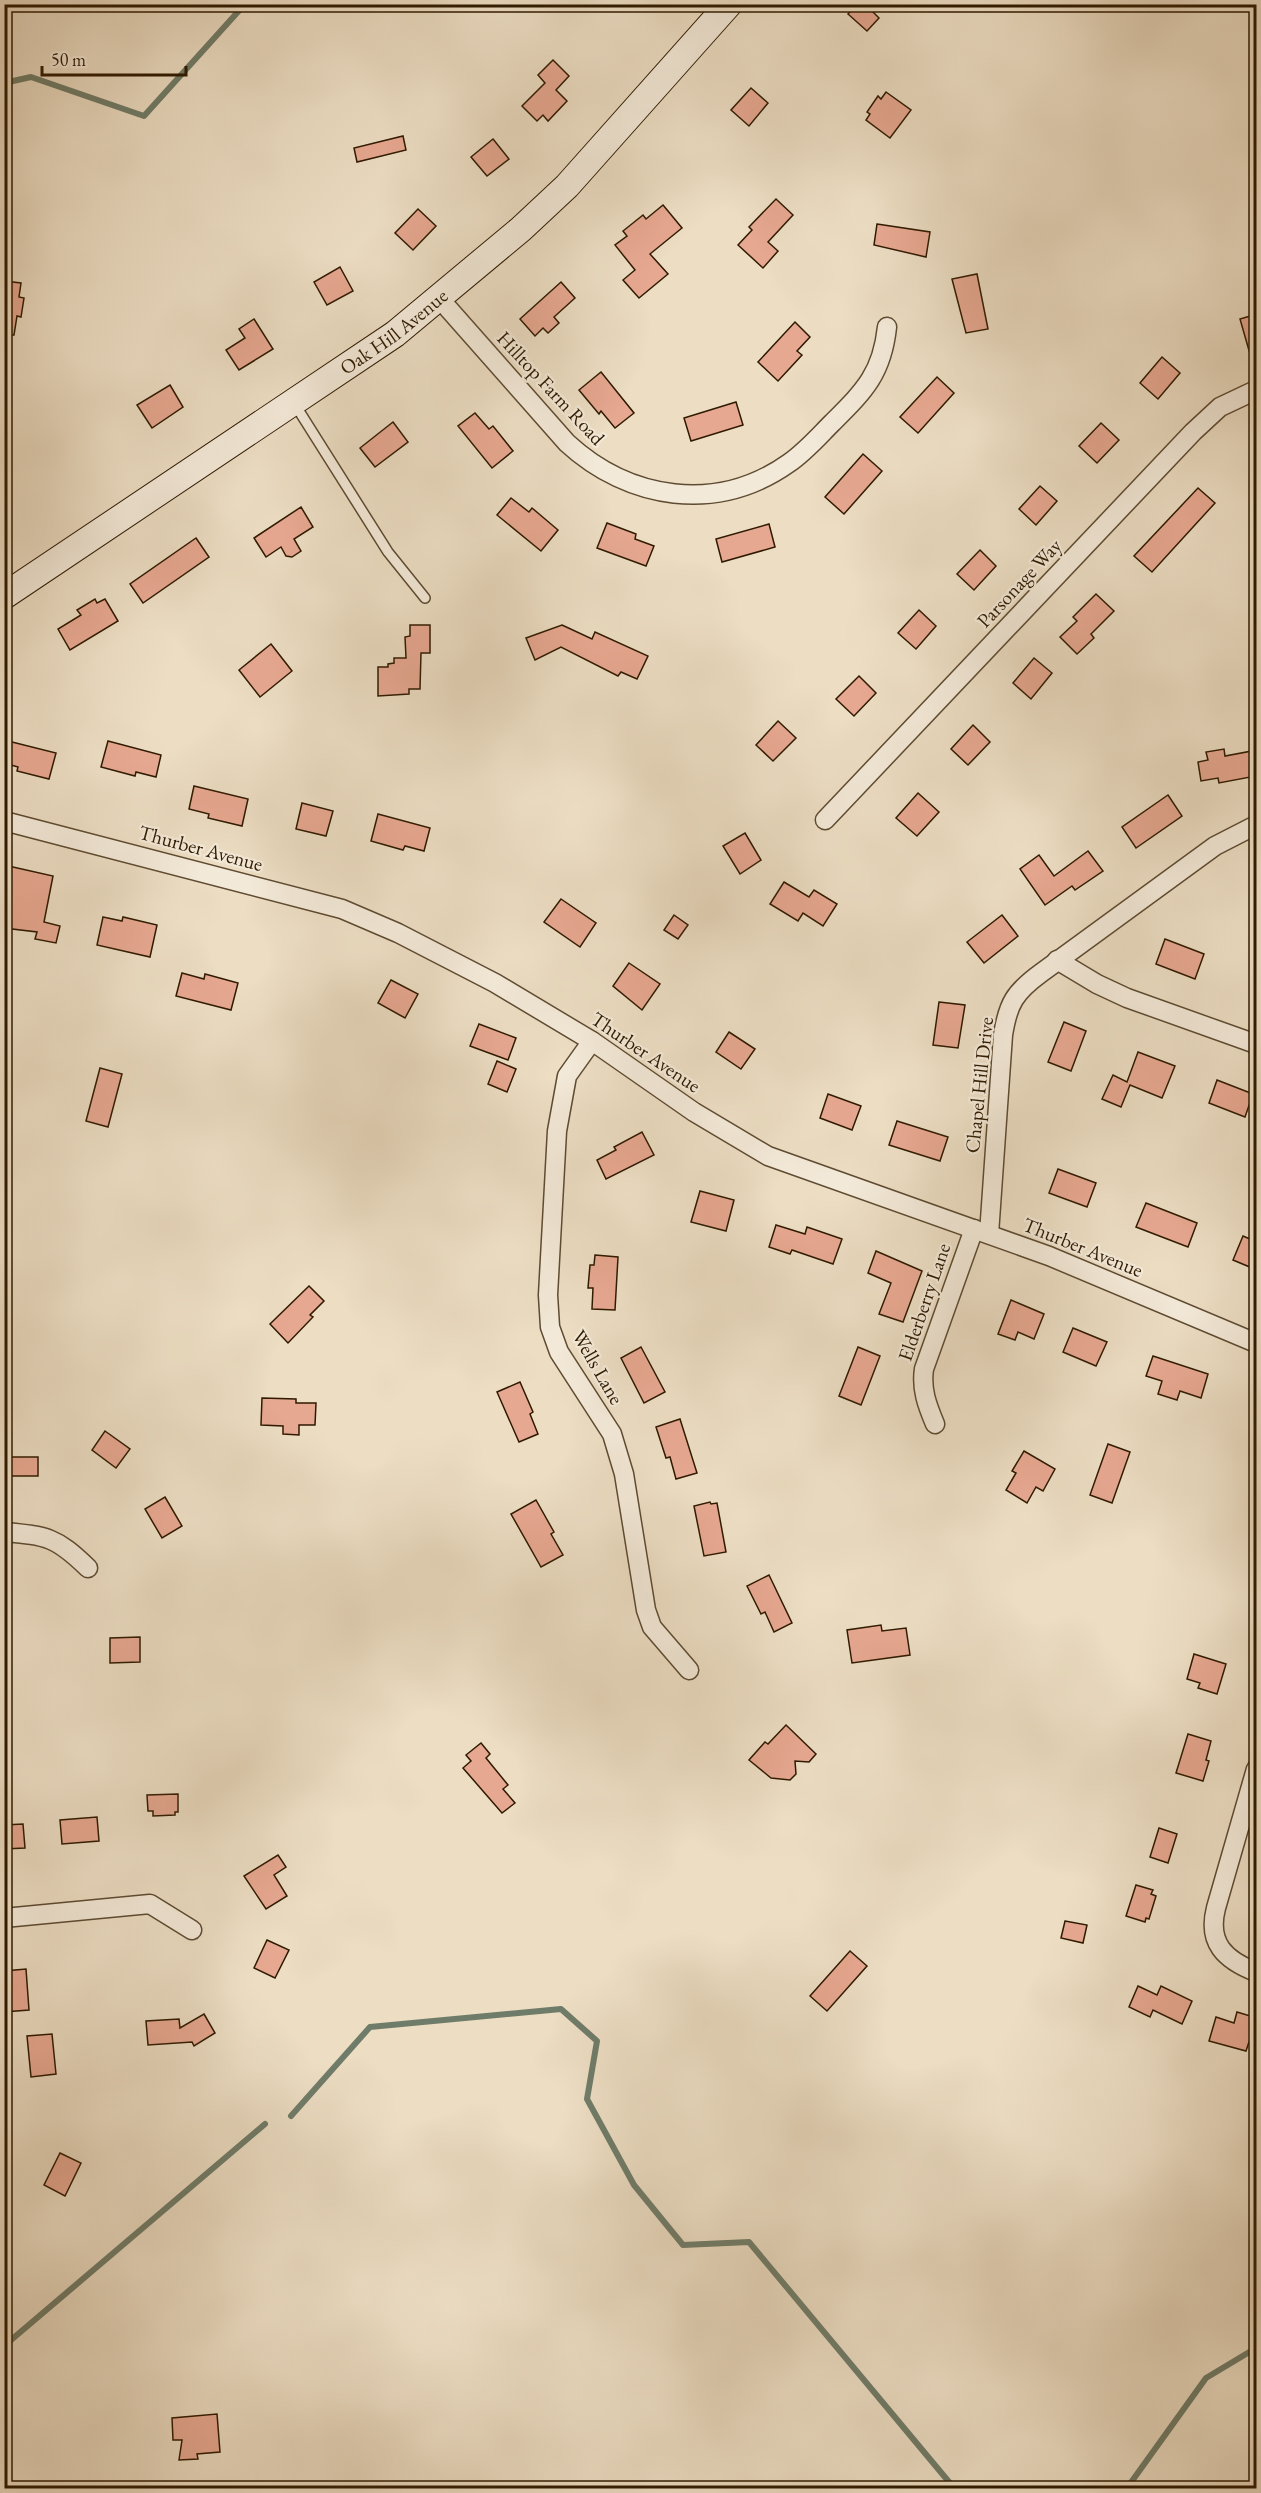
<svg xmlns="http://www.w3.org/2000/svg" width="1261" height="2493" viewBox="0 0 1261 2493" font-family="'EB Garamond',serif">
	<style>
		.lines { fill: none; stroke-linecap: round; stroke-linejoin: round }
		.stream { stroke: #6f7c69; stroke-width: 6 }
		.building { fill: #e7a891; stroke: #2f1a00; stroke-width: 1.5 }
		.lane-casing { stroke: #5e4b31; stroke-width: 12 }
		.street-casing { stroke: #5e4b31; stroke-width: 21 }
		.secondary-casing { stroke: #2f1a00; stroke-width: 28 }
		.lane { stroke: #f3e9d8; stroke-width: 9 }
		.street { stroke: #f3e9d8; stroke-width: 18 }
		.secondary { stroke: #f3e9d8; stroke-width: 26 }
		.labels { text-anchor: middle; dominant-baseline: central; stroke-width: 4.5; stroke-linejoin: round; paint-order: stroke }
		.street-label { font-size: 20px; fill: #2f1a00; stroke: #f3e9d8 }
	</style>
	<rect width="100%" height="100%" fill="#ecddc3"/>
	<filter id="stains"><feTurbulence type="fractalNoise" baseFrequency=".00333" numOctaves="4"/><feColorMatrix values="0 0 0 0 .2 0 0 0 0 .09 0 0 0 0 .02 0 0 0 .5 -.17"/></filter>
	<radialGradient id="worn" r=".72"><stop offset=".6" stop-color="#630" stop-opacity="0"/><stop offset="1" stop-color="#630" stop-opacity=".3"/></radialGradient>
	<g class="lines">
		<!-- stream -->
		<g class="stream">
			<path d="M4 83 31 77 144 116 245 4"/>
			<path d="M291 2116 370 2027 561 2009 597 2041 587 2099 634 2185 683 2245 749 2242 954 2488"/>
			<path d="M4 2346 265 2124"/>
			<path d="M1127 2488 1206 2378 1256 2348"/>
		</g>
	</g>
	<!-- building -->
	<g class="building">
		<path d="M857 4H880L873 12 879 18 867 31 848 14Z"/>
		<path d="M553 60 569 76 556 90 567 101 548 121 543 115 537 121 522 106 545 83 538 75Z"/>
		<path d="M751 88 768 103 749 126 731 110Z"/>
		<path d="M886 92 911 110 890 138 866 120 870 114 867 112 878 96 881 99Z"/>
		<path d="M403 136 406 150 357 162 354 148Z"/>
		<path d="M493 139 509 159 487 176 471 157Z"/>
		<path d="M776 199 793 215 768 242 778 251 763 268 738 245 752 230 749 227Z"/>
		<path d="M663 205 682 228 650 254 668 274 639 298 623 280 635 270 615 245 627 236 623 231 643 215 646 219Z"/>
		<path d="M418 209 436 226 413 250 395 233Z"/>
		<path d="M877 224 930 232 926 257 874 245Z"/>
		<path d="M340 267 353 291 327 305 314 282Z"/>
		<path d="M977 274 988 329 966 333 952 279Z"/>
		<path d="M4 281 21 283 19 297 24 298 21 317 17 316 14 335H4Z"/>
		<path d="M561 282 575 298 554 317 559 323 548 333 543 328 535 336 520 319Z"/>
		<path d="M1257 314V361H1252L1240 319Z"/>
		<path d="M254 319 273 349 239 370 226 350 245 338 239 329Z"/>
		<path d="M795 322 810 337 797 351 802 355 778 381 758 362Z"/>
		<path d="M1162 357 1180 373 1158 399 1140 383Z"/>
		<path d="M601 372 634 413 615 428 601 411 599 414 579 390Z"/>
		<path d="M937 377 954 393 918 433 900 417Z"/>
		<path d="M170 385 183 407 152 428 137 405Z"/>
		<path d="M736 402 743 425 691 441 684 418Z"/>
		<path d="M475 413 489 429 493 426 513 451 492 468 458 426Z"/>
		<path d="M393 422 408 442 375 467 360 448Z"/>
		<path d="M1101 423 1119 440 1097 463 1079 446Z"/>
		<path d="M863 454 882 471 844 514 825 497Z"/>
		<path d="M1040 486 1057 501 1036 525 1019 509Z"/>
		<path d="M1198 488 1215 503 1152 572 1134 556Z"/>
		<path d="M511 498 529 512 532 508 558 530 541 551 497 515Z"/>
		<path d="M301 507 313 527 294 539 301 551 292 557 286 556 281 547 266 557 254 538Z"/>
		<path d="M607 523 636 534 635 539 654 546 646 566 597 548Z"/>
		<path d="M769 524 775 547 722 562 716 539Z"/>
		<path d="M196 538 209 557 143 603 130 584Z"/>
		<path d="M980 550 996 566 974 590 957 574Z"/>
		<path d="M1096 594 1114 611 1091 634 1094 638 1077 654 1060 637 1077 621 1073 617Z"/>
		<path d="M95 599 97 603 105 599 118 621 70 650 58 629 81 615 77 610Z"/>
		<path d="M919 610 936 626 916 649 898 633Z"/>
		<path d="M410 625H430V653H421L420 689H409V694L378 696V667H388V664L394 663V658H406L405 637 410 636Z"/>
		<path d="M562 625 592 639 595 632 648 656 637 679 621 672 618 676 561 647 535 660 526 638Z"/>
		<path d="M271 644 292 671 260 697 239 670Z"/>
		<path d="M1034 658 1052 673 1031 699 1013 683Z"/>
		<path d="M859 676 876 693 854 716 836 699Z"/>
		<path d="M778 721 796 738 773 761 756 745Z"/>
		<path d="M973 725 990 742 968 765 951 749Z"/>
		<path d="M4 740 56 753 49 779 17 771 18 767 4 763Z"/>
		<path d="M108 741 161 755 156 777 136 772 135 776 101 767Z"/>
		<path d="M1224 749 1225 756 1252 751 1256 776 1219 783 1218 778 1201 781 1198 762 1208 760 1206 752Z"/>
		<path d="M194 786 248 799 242 826 208 818 209 814 189 809Z"/>
		<path d="M918 793 939 812 917 836 896 818Z"/>
		<path d="M1168 795 1182 816 1136 848 1122 827Z"/>
		<path d="M302 803 333 811 326 836 296 829Z"/>
		<path d="M378 814 430 828 424 851 405 846 403 850 371 841Z"/>
		<path d="M745 833 761 860 740 874 723 846Z"/>
		<path d="M1088 851 1103 871 1075 890 1072 886 1045 905 1020 869 1039 855 1054 876Z"/>
		<path d="M4 865 53 876 44 922 60 926 56 943 35 939 37 932 4 928Z"/>
		<path d="M784 882 809 897 814 890 837 904 823 926 803 913 798 921 770 904Z"/>
		<path d="M561 899 596 923 580 947 544 922Z"/>
		<path d="M674 915 688 925 678 939 664 930Z"/>
		<path d="M1002 915 1018 936 984 963 967 942Z"/>
		<path d="M103 917 122 921 123 917 157 925 150 957 97 945Z"/>
		<path d="M1165 939 1204 954 1195 979 1156 964Z"/>
		<path d="M629 963 660 984 642 1010 613 986Z"/>
		<path d="M182 973 204 979 205 974 238 983 231 1010 176 996Z"/>
		<path d="M391 980 418 994 405 1018 378 1003Z"/>
		<path d="M939 1002 965 1005 958 1048 933 1045Z"/>
		<path d="M1064 1022 1086 1031 1071 1071 1048 1062Z"/>
		<path d="M479 1024 516 1038 508 1060 470 1046Z"/>
		<path d="M729 1032 755 1049 741 1069 716 1052Z"/>
		<path d="M1138 1052 1175 1066 1162 1098 1130 1085 1121 1107 1102 1099 1113 1075 1127 1082Z"/>
		<path d="M497 1061 516 1069 507 1092 488 1084Z"/>
		<path d="M100 1068 122 1074 108 1127 86 1121Z"/>
		<path d="M1217 1080 1253 1094 1245 1117 1209 1103Z"/>
		<path d="M828 1094 861 1106 852 1130 820 1118Z"/>
		<path d="M897 1121 948 1137 940 1161 889 1145Z"/>
		<path d="M642 1132 654 1155 606 1179 597 1160 616 1150 614 1147Z"/>
		<path d="M1058 1169 1096 1183 1087 1207 1049 1193Z"/>
		<path d="M700 1191 734 1200 726 1231 691 1222Z"/>
		<path d="M1146 1203 1197 1223 1188 1247 1136 1227Z"/>
		<path d="M776 1225 805 1234 807 1227 842 1239 833 1264 792 1250 790 1254 769 1247Z"/>
		<path d="M1243 1236 1257 1242V1270L1233 1260Z"/>
		<path d="M876 1251 922 1271 903 1322 879 1314 891 1283 868 1273Z"/>
		<path d="M595 1255 618 1257 615 1310 592 1309 593 1288H588L590 1265H594Z"/>
		<path d="M309 1286 324 1301 310 1315 313 1317 288 1343 270 1324Z"/>
		<path d="M1011 1300 1044 1314 1034 1339 1018 1332 1015 1340 998 1334Z"/>
		<path d="M1073 1328 1107 1342 1096 1366 1063 1352Z"/>
		<path d="M641 1347 665 1392 644 1403 621 1358Z"/>
		<path d="M858 1347 880 1356 861 1405 839 1396Z"/>
		<path d="M1153 1356 1208 1374 1201 1398 1180 1391 1177 1400 1158 1394 1162 1381 1146 1376Z"/>
		<path d="M520 1382 533 1412 530 1414 538 1434 519 1442 497 1392Z"/>
		<path d="M262 1398 296 1399V1403H316L315 1425H299V1435L283 1434V1426L261 1425Z"/>
		<path d="M680 1419 697 1473 676 1479 670 1457 666 1458 656 1427Z"/>
		<path d="M105 1431 130 1449 116 1468 92 1450Z"/>
		<path d="M1108 1444 1130 1452 1112 1503 1090 1495Z"/>
		<path d="M1024 1451 1055 1469 1043 1491 1036 1487 1027 1503 1006 1490 1016 1473 1012 1471Z"/>
		<rect x="7" y="1457" width="31" height="19"/>
		<path d="M165 1497 182 1526 162 1538 145 1509Z"/>
		<path d="M536 1500 554 1532 551 1534 563 1555 541 1567 511 1514Z"/>
		<path d="M710 1502 711 1504 717 1503 726 1552 704 1556 694 1506Z"/>
		<path d="M769 1575 792 1623 774 1632 765 1612 761 1614 747 1586Z"/>
		<path d="M881 1625 882 1631 906 1628 910 1655 852 1663 847 1630Z"/>
		<path d="M140 1637V1662L110 1663V1638Z"/>
		<path d="M1194 1654 1226 1664 1217 1694 1198 1688 1200 1683 1187 1679Z"/>
		<path d="M786 1725 816 1754 809 1762 795 1761 796 1774 790 1780 771 1778 749 1760 765 1742 768 1744Z"/>
		<path d="M1188 1734 1211 1741 1206 1760 1209 1761 1203 1781 1176 1773Z"/>
		<path d="M481 1743 490 1754 486 1758 508 1785 503 1789 515 1803 502 1813 463 1768 471 1761 466 1755Z"/>
		<path d="M178 1794V1812H175V1815L153 1816V1811H148L147 1795Z"/>
		<path d="M97 1817 99 1841 62 1844 60 1820Z"/>
		<path d="M23 1824 25 1848 4 1849V1825Z"/>
		<path d="M1159 1828 1177 1834 1168 1863 1150 1857Z"/>
		<path d="M278 1855 286 1867 274 1875 287 1896 266 1909 244 1876Z"/>
		<path d="M1136 1885 1153 1890 1151 1894 1156 1896 1149 1919 1146 1918 1145 1922 1126 1916Z"/>
		<path d="M1065 1921 1087 1925 1083 1943 1061 1938Z"/>
		<path d="M267 1940 289 1950 275 1978 254 1968Z"/>
		<path d="M850 1951 867 1966 827 2011 810 1996Z"/>
		<path d="M26 1969 29 2010 4 2012V1971Z"/>
		<path d="M1138 1986 1157 1995 1161 1986 1192 2001 1182 2024 1153 2010 1150 2017 1129 2007Z"/>
		<path d="M1237 2012 1257 2018V2044L1249 2042 1246 2051 1209 2041 1216 2017 1234 2023Z"/>
		<path d="M204 2014 215 2033 194 2046 192 2042 148 2045 146 2021 179 2019 180 2028Z"/>
		<path d="M52 2034 56 2074 31 2077 27 2036Z"/>
		<path d="M60 2153 81 2163 65 2196 44 2185Z"/>
		<path d="M217 2414 220 2452 197 2454 198 2459 179 2460 182 2440H173L172 2418Z"/>
	</g>
	<g class="lines">
		<defs>
			<path id="lane" d="M294 403 388 552 425 598"/>
			<g id="street">
				<path d="M439 298 567 443C629 500 717 514 789 463 805 452 818 437 832 423 864 391 882 374 887 327"/>
				<path d="M825 820 1193 432 1220 407 1256 390"/>
				<path d="M4 821 342 909 398 933 495 983 592 1041 694 1112 768 1156 1049 1256 1256 1343"/>
				<path d="M1057 960 1097 984 1127 998 1256 1044"/>
				<path d="M592 1041 567 1076 557 1131 548 1295 550 1327 559 1352 612 1434 624 1474 646 1610 652 1627 689 1670"/>
				<path d="M989 1234 1003 1035C1008 1003 1015 992 1041 973L1215 846 1256 825"/>
				<path d="M935 1424C927 1405 921 1389 924 1369L974 1229"/>
				<path d="M4 1532C48 1536 56 1537 88 1568"/>
				<path d="M1256 1769 1216 1908C1207 1943 1225 1960 1256 1972"/>
				<path d="M4 1918 150 1904 192 1930"/>
			</g>
			<g id="secondary">
				<path id="s1" d="M4 596 395 334 521 229 567 186 729 4"/>
			</g>
		</defs>
		<!-- lane casing -->
		<use href="#lane" class="lane-casing"/>
		<!-- street casing -->
		<use href="#street" class="street-casing"/>
		<!-- secondary casing -->
		<use href="#secondary" class="secondary-casing"/>
		<!-- lane -->
		<use href="#lane" class="lane"/>
		<!-- street -->
		<use href="#street" class="street"/>
		<!-- secondary -->
		<use href="#secondary" class="secondary"/>
	</g>
	<g class="labels">
		<!-- street labels -->
		<g class="street-label">
			<text stroke="none"><textPath href="#s1" startOffset="471">Oak Hill Avenue</textPath></text>
			<text transform="translate(551 388) rotate(47)">Hilltop Farm Road</text>
			<text transform="translate(1019 583) rotate(-47)">Parsonage Way</text>
			<text transform="translate(201 848) rotate(15)">Thurber Avenue</text>
			<text transform="translate(646 1052) rotate(34)">Thurber Avenue</text>
			<text transform="translate(979 1085) rotate(-84)">Chapel Hill Drive</text>
			<text transform="translate(1083 1247) rotate(22)">Thurber Avenue</text>
			<text transform="translate(924 1302) rotate(-71)">Elderberry Lane</text>
			<text transform="translate(598 1367) rotate(60)">Wells Lane</text>
		</g>
	</g>
	<!-- margin -->
	<rect width="1261" height="2493" fill="none" stroke="#ecddc3" stroke-width="24"/>
	<rect x="6" y="6" width="1249" height="2481" fill="none" stroke="#2f1a00" stroke-width="3"/>
	<rect x="12" y="12" width="1237" height="2469" fill="none" stroke="#2f1a00" stroke-width="1.5"/>
	<!-- scale -->
	<path d="M42 66v9h144v-9" fill="none" stroke="#2f1a00" stroke-width="3"/>
	<text x="51" y="66" font-size="18" fill="#2f1a00" stroke="#f3e9d8" stroke-width="4.5" paint-order="stroke">50 m</text>
	<rect width="100%" height="100%" filter="url(#stains)"/>
	<rect width="100%" height="100%" fill="url(#worn)"/>
</svg>
